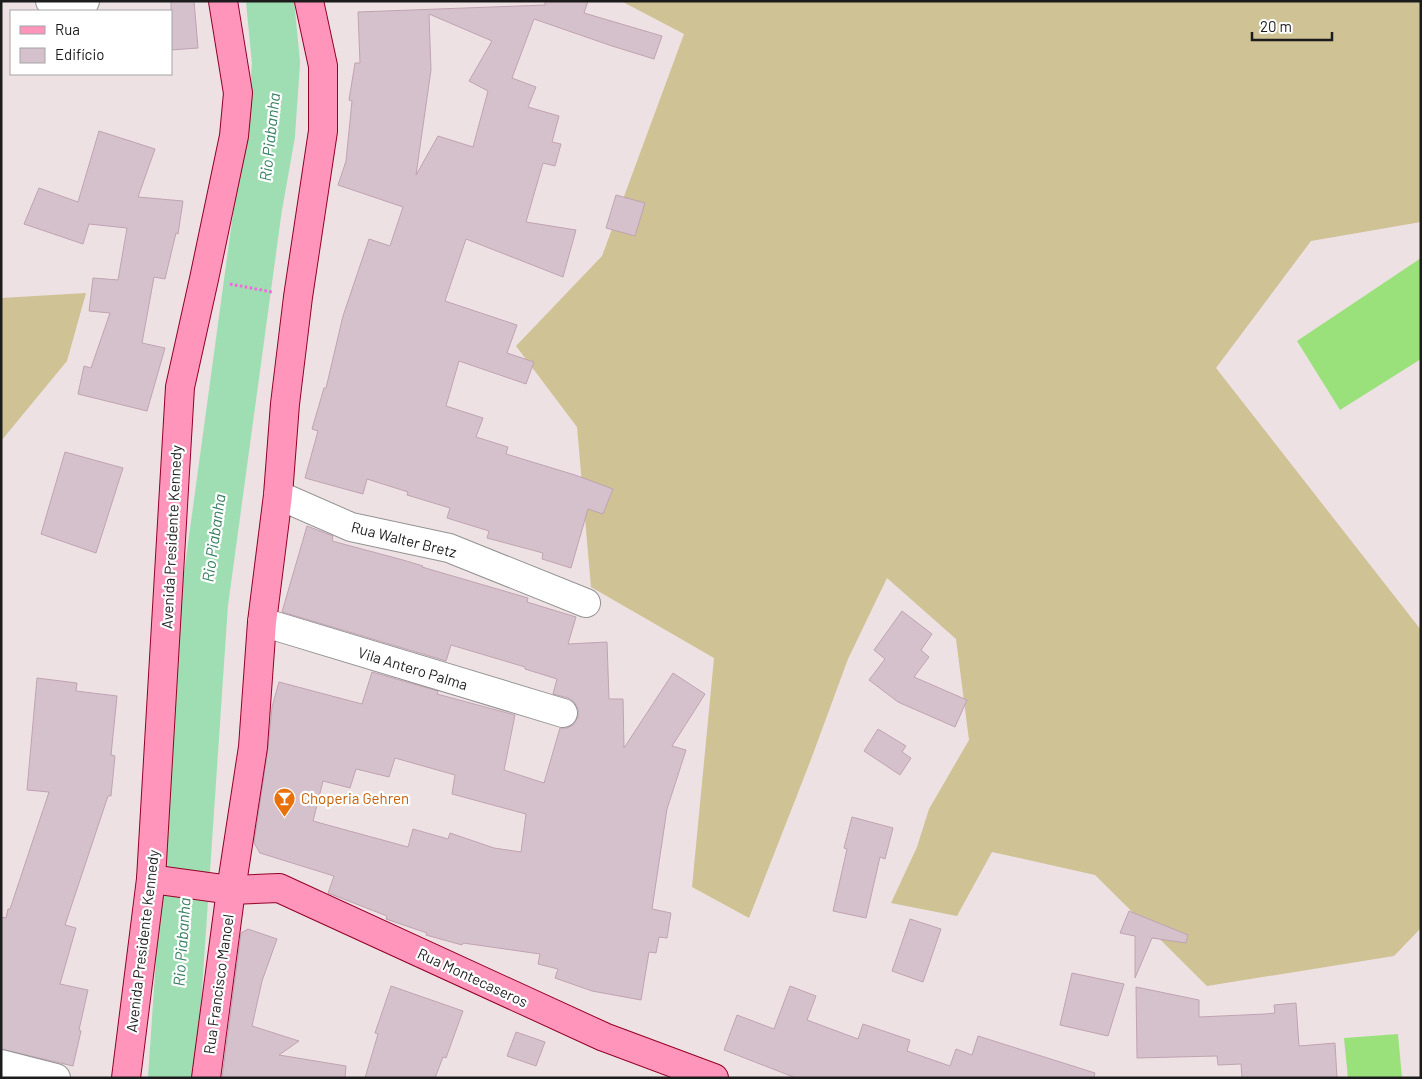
<svg xmlns="http://www.w3.org/2000/svg" width="1422" height="1079" viewBox="0 0 1422 1079" font-family="Barlow,sans-serif">
	<style>
		.forest { fill: #cfc294 }
		.pitch { fill: #9be17b }
		.lines { fill: none; stroke-linecap: round; stroke-linejoin: round }
		.river { stroke: #9fdeb2; stroke-width: 48 }
		.building { fill: #d5c1cb; stroke: #c0a3b1; fill-rule: evenodd }
		.minor-casing { stroke: #939393; stroke-width: 30 }
		.major-casing { stroke: #940026; stroke-width: 30 }
		.path { stroke: #ff61e3; stroke-width: 3; stroke-dasharray: 2.5 2.5; stroke-linecap: butt }
		.minor { stroke: #fff; stroke-width: 28 }
		.major { stroke: #ff95bb; stroke-width: 28 }
		.labels { text-anchor: middle; dominant-baseline: central; stroke-width: 4.5; stroke-linejoin: round; paint-order: stroke }
		.street-label { font-size: 15px; fill: #1c1c1c; stroke: #fff }
		.food-label { font-size: 15px; fill: #c56008; stroke: #fff; text-anchor: start }
		.water-label { font-size: 16px; font-style: italic; fill: #367f5f; stroke: #fff }
	</style>
	<rect width="100%" height="100%" fill="#eee1e4"/>
	<!-- forest -->
	<g class="forest">
		<path d="M621 1H1421V222L1311 241 1216 368 1421 630V928L1394 956 1207 986 1095 875 992 852 957 916 891 903 917 847 929 809 969 740 956 639 887 578 848 659 810 762 749 918 692 887 714 658 591 587 577 427 516 346 602 256 684 34Z"/>
		<path d="M86 293 67 361 1 441V298Z"/>
	</g>
	<!-- pitch -->
	<g class="pitch">
		<path d="M1421 258V359L1340 410 1297 341Z"/>
		<path d="M1398 1034 1402 1078H1348L1344 1038Z"/>
	</g>
	<g class="lines">
		<!-- river -->
		<path class="river" d="M172 1078 204 604 258 208 271 135 276 63 270 1"/>
	</g>
	<!-- building -->
	<g class="building">
		<path d="M171 1H194L198 48 171 50Z"/>
		<path d="M545 1H588L584 13 662 36 654 59 612 46 534 19 512 78 536 87 528 107 559 116 552 142 561 144 555 166 543 163 526 222 576 230 563 277 466 239 445 301 517 325 507 353 534 362 526 384 459 361 446 406 483 418 476 437 508 447 506 454 575 475 613 489 603 514 588 509 571 568 542 559 543 553 487 538 489 531 447 518 450 508 407 495 408 492 367 479 363 494 305 478 318 431 312 429 324 388H326L343 316 369 239 390 246 403 207 338 185 346 161 352 101 349 100 355 63H360L358 12 545 5ZM429 14 492 41 469 81 488 91 473 147 438 136 416 175 431 70Z"/>
		<path d="M99 131 155 149 138 197 183 201 178 234 176 233 165 279 154 277 142 343 165 348 147 411 78 394 84 366 91 368 110 313 89 311 93 278 118 280 127 228 89 224 83 244 24 224 39 188 78 202Z"/>
		<path d="M616 195 645 203 635 236 606 228Z"/>
		<path d="M65 452 123 468 96 553 41 534Z"/>
		<path d="M307 526 333 536 332 541 403 560 423 566 422 567 528 598 527 602 576 617 568 644 607 642 609 699H623L624 748 673 673 705 694 672 746 686 750 667 809 652 909 671 913 667 938 659 937 656 953 649 952 641 1000 592 991 555 978 558 969 538 964 540 954 463 943 462 945 426 935 427 933 386 919 387 916 328 893 334 876 260 853 254 843 268 749 272 707 279 682 362 704 372 672 438 691 437 694 515 715 504 770 544 783 560 728H567L573 725 578 717V709L574 702 568 698 553 694 557 679 525 669V667L451 645 446 661 282 612ZM395 758 455 775 452 794 526 814 521 852 494 848 450 833 448 839 413 829 408 847 313 821 323 781 350 788 356 769 389 777Z"/>
		<path d="M902 611 932 634 921 650 929 657 914 677 967 700 955 727 898 702 869 680 885 659 874 650Z"/>
		<path d="M37 678 77 683 76 691 117 696 111 755 115 756 111 796H108L65 925 76 928 60 984 88 990 79 1030 81 1031 73 1066 1 1049V917L6 918 8 909H10L49 792 27 790Z"/>
		<path d="M878 729 906 746 902 752 911 758 900 775 864 751Z"/>
		<path d="M852 817 893 828 885 859 880 857 866 918 833 911 847 849 844 848Z"/>
		<path d="M1129 911 1188 935 1186 943 1152 938 1135 978V936L1120 933Z"/>
		<path d="M910 919 941 929 923 982 892 971Z"/>
		<path d="M248 929 277 939 262 981 252 1026 299 1041 279 1055 346 1066 345 1078H222L241 933Z"/>
		<path d="M1072 973 1124 984 1108 1036 1060 1025Z"/>
		<path d="M391 986 463 1011 446 1058 443 1057 435 1078H365L378 1034 375 1033Z"/>
		<path d="M790 986 816 996 807 1020 858 1039 863 1024 910 1040 907 1051 950 1066 956 1049 972 1055 978 1036 1095 1073 1094 1078H796L724 1050 737 1015 774 1029Z"/>
		<path d="M1136 987 1199 1000V1017L1265 1014 1275 1013 1274 1005 1296 1003 1299 1046 1335 1043 1337 1078H1242L1241 1064 1218 1065 1217 1056 1137 1058Z"/>
		<path d="M516 1032 545 1042 536 1066 507 1056Z"/>
	</g>
	<g class="lines">
		<defs>
			<g id="minor">
				<path d="M50 1 62 11"/>
				<path d="M78 11 82 7 85 1"/>
				<path d="M278 495 351 527 449 548 586 603"/>
				<path d="M262 622 563 713"/>
				<path d="M1 1064 56 1078"/>
			</g>
			<g id="major">
				<path d="M151 879 231 890 279 888 604 1037 714 1078"/>
				<path d="M126 1078 151 879 180 387 204 279 234 136 238 93 223 1"/>
				<path d="M206 1078 231 890 253 747 262 622 278 495 285 404 298 297 323 131V66L309 1"/>
			</g>
		</defs>
		<!-- minor casing -->
		<use href="#minor" class="minor-casing"/>
		<!-- major casing -->
		<use href="#major" class="major-casing"/>
		<!-- path -->
		<path class="path" d="M230 284 272 292"/>
		<!-- minor -->
		<use href="#minor" class="minor"/>
		<!-- major -->
		<use href="#major" class="major"/>
	</g>
	<!-- icons -->
	<defs>
		<symbol id="bar-pin" viewBox="-11 -11 22 30"><path d="M0 17L-7.5 6A9.5 9.5 0 1 1 7.5 6Z" fill="#e8710a" stroke="#fff"/><path d="M-6-5H6L.8 .8V4.5H3.5V6h-7V4.5H-.8V.8Z" fill="#fff"/></symbol>
	</defs>
	<g fill-rule="evenodd">
		<use href="#bar-pin" x="272" y="786" width="25" height="34"/>
	</g>
	<g class="labels">
		<!-- street labels -->
		<g class="street-label">
			<text transform="translate(171 537) rotate(-87)">Avenida Presidente Kennedy</text>
			<text transform="translate(404 539) rotate(14)">Rua Walter Bretz</text>
			<text transform="translate(413 668) rotate(17)">Vila Antero Palma</text>
			<text transform="translate(142 941) rotate(-83)">Avenida Presidente Kennedy</text>
			<text transform="translate(473 977) rotate(25)">Rua Montecaseros</text>
			<text transform="translate(218 984) rotate(-82)">Rua Francisco Manoel</text>
		</g>
		<!-- food labels -->
		<g class="food-label">
			<text x="301" y="798">Choperia Gehren</text>
		</g>
		<!-- water labels -->
		<g class="water-label">
			<text transform="translate(269 137) rotate(-84)">Rio Piabanha</text>
			<text transform="translate(213 538) rotate(-82)">Rio Piabanha</text>
			<text transform="translate(181 942) rotate(-86)">Rio Piabanha</text>
		</g>
	</g>
	<!-- border -->
	<rect width="1422" height="1079" fill="none" stroke="#1c1c1c" stroke-width="5"/>
	<!-- legend -->
	<rect x="10" y="10" width="162" height="65" fill="#ffffff" stroke="#a4a4a4"/>
	<rect x="20" y="26" width="25" height="8" fill="#ff95bb" stroke="#a4a4a4"/>
	<text x="55" y="35" font-size="15" fill="#1c1c1c">Rua</text>
	<rect x="20" y="48" width="25" height="15" fill="#d5c1cb" stroke="#a4a4a4"/>
	<text x="55" y="60" font-size="15" fill="#1c1c1c">Edifício</text>
	<!-- scale -->
	<path d="M1252 32v8h80v-8" fill="none" stroke="#1c1c1c" stroke-width="2.5"/>
	<text x="1260" y="32" font-size="15" fill="#1c1c1c" stroke="#ffffff" stroke-width="4" paint-order="stroke">20 m</text>
</svg>
